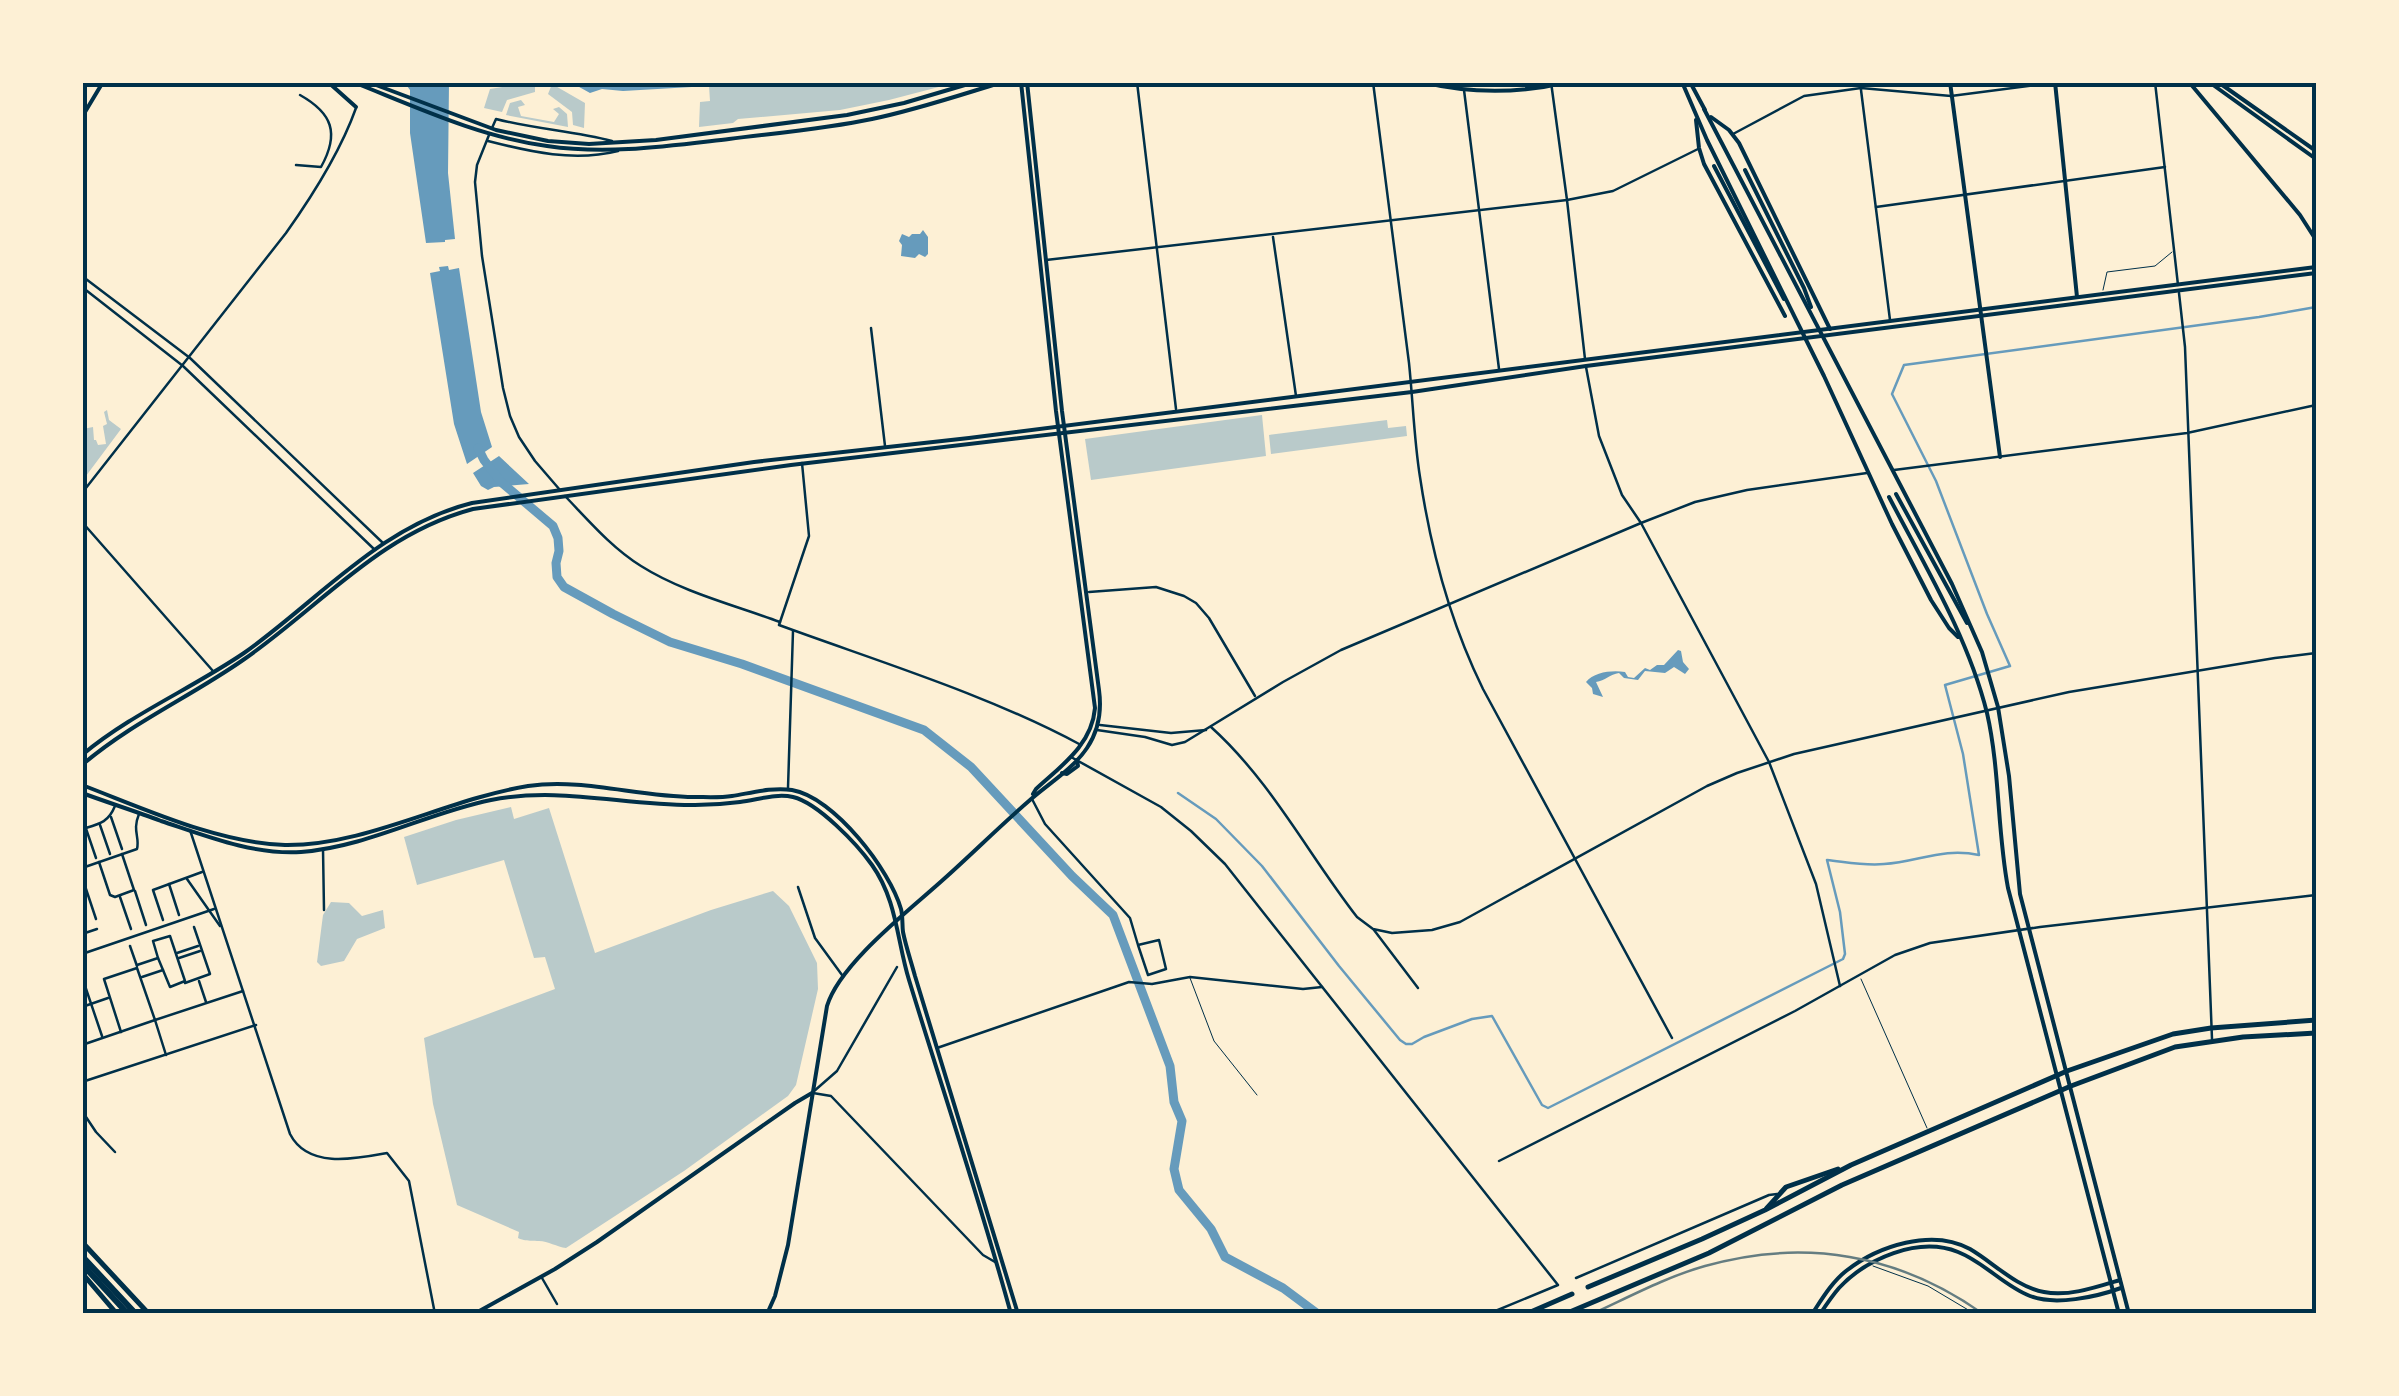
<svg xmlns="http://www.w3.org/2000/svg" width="2399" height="1396" viewBox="0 0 2399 1396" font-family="Merriweather,serif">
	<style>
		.green { fill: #b9caca }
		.water { fill: #669bbc }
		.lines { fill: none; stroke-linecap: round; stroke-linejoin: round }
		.stream { stroke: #669bbc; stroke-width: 2.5 }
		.river { stroke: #669bbc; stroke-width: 9 }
		.service { stroke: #003049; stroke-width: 1 }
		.pedestrian { stroke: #003049; stroke-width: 2.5 }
		.minor { stroke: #003049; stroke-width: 2.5 }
		.tertiary { stroke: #003049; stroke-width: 4 }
		.secondary { stroke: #003049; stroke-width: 4 }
		.primary { stroke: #003049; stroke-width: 5 }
		.trunk { stroke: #003049; stroke-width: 6 }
		.rail { stroke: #657d81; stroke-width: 2.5 }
		.neatline { fill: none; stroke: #003049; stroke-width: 4 }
	</style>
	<rect width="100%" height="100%" fill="#fdf0d5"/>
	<!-- green -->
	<g class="green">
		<path d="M769 82 818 83V86L848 87 868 82 954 83 889 100 840 110 738 119 733 123 699 127 700 102 710 101 709 86Z"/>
		<path d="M527 83H535V92L507 100 502 112 484 108 490 89Z"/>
		<path d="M552 84 585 103 584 128 573 125 572 112 548 94Z"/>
		<path d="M521 100 525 105 518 107 521 116 554 122 559 114 553 109 559 107 567 114 568 127 506 115 510 103Z"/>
		<path d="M107 410 109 420 121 429 83 480V429L93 427 94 440H96L98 445 106 444 103 426 107 424 104 412Z"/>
		<path d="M1262 415 1266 456 1091 480 1085 439Z"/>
		<path d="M1387 420 1388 428 1406 426 1407 436 1271 454 1269 435Z"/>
		<path d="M511 807 514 819 549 808 595 953 711 910 773 891 789 906 817 963 818 989 796 1085 788 1096 684 1171 566 1248C557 1247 548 1241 539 1241 530 1240 527 1242 518 1238L519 1232 457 1205 433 1104 424 1038 555 989 545 957 534 958 504 860 417 885 404 837 456 820Z"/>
		<path d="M331 902 349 903 362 916 383 910 385 928 357 939 344 961 321 966 317 962 323 915Z"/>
	</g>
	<!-- water -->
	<g class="water">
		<path d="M398 83H449L448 173 455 239 445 240V242L426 243 410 133V90L407 86Z"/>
		<path d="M572 83 709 82V86L623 91 602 89 590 93Z"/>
		<path d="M923 230 928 237V254L925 257 919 254 915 258 901 256 902 245 899 241 902 234 909 237 912 234H920Z"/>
		<path d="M448 266 449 270 459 268 481 412 492 447 467 464 454 424 430 273 440 271 439 267Z"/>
		<path d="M499 456 529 484 494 487 488 490 481 486 473 473Z"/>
		<path d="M1678 650 1681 651 1683 662 1689 669 1685 674 1674 667 1665 673 1645 671 1638 680 1624 678 1619 673C1610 674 1605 681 1596 682L1603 697 1593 694 1592 688 1586 682C1594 672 1612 670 1625 672L1628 677 1634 678 1645 668 1650 670 1657 665H1664Z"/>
	</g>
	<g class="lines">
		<!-- stream -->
		<path class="stream" d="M1178 793 1216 819 1262 866 1339 966 1400 1040 1406 1044H1412L1424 1037 1472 1019 1492 1016 1542 1105 1548 1108 1843 959 1845 954 1840 912 1827 860C1846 862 1865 866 1884 864 1918 862 1943 847 1979 855L1963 754 1945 685 2010 666 1987 614 1936 481 1892 394 1904 365 2259 317 2316 307"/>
		<!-- river -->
		<path class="river" d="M478 448 484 460 501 482 553 526 558 538 559 551 556 563 557 577 564 587 613 614 670 642 742 664 924 730 971 767 1072 876 1113 915 1170 1066 1174 1102 1182 1121 1174 1169 1179 1190 1211 1229 1225 1257 1283 1288 1318 1314"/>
		<!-- service -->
		<g class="service">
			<path d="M2103 290 2107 272 2155 266 2172 252"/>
			<path d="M1190 978 1214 1041 1257 1095"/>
			<path d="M1861 979 1927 1128"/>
			<path d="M1873 1266 1928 1286 1975 1314"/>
		</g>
		<!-- pedestrian -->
		<path class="pedestrian" d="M798 887 815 938 842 975"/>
		<!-- minor -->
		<g class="minor">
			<path d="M1137 82 1176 409"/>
			<path d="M1373 82C1385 176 1397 270 1409 363 1413 401 1414 440 1420 477 1431 551 1450 622 1483 689L1672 1038"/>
			<path d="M1551 82 1567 200 1585 359"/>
			<path d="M1860 82 1890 320"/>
			<path d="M2155 82 2178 285"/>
			<path d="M1464 90 1499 369"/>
			<path d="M492 128 496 119C534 129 573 131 612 141"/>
			<path d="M1733 134 1804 96 1861 88 1951 96 2058 82"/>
			<path d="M489 135 477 165 475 182 482 256 503 388 510 416 519 437 535 461 560 490"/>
			<path d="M488 141C531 152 574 162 618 151"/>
			<path d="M296 165 321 167C340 133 332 113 300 95"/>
			<path d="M1876 207 2165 167"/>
			<path d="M1273 237 1296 396"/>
			<path d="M1046 260 1567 200 1613 191 1698 149"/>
			<path d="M82 276 190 358 384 544"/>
			<path d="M82 287 183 366 375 550"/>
			<path d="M2179 293 2185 347 2212 1039"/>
			<path d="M871 328 885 446"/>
			<path d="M1586 367 1599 436 1622 495 1641 523 1769 762 1816 884 1840 986"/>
			<path d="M802 463 809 536 779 625C880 662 986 694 1081 745"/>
			<path d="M1894 470 2187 433 2316 405"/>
			<path d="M82 493 286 233C313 195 340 153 356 108"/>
			<path d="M565 496C589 521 612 548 641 566 682 592 734 605 780 622"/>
			<path d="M82 522 213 671"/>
			<path d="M1089 592 1156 587 1184 596 1196 603 1209 618 1255 696"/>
			<path d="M1100 725 1171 733 1206 730"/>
			<path d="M1211 727C1271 781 1308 854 1357 917L1373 929 1392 933 1432 930 1460 922 1707 786 1737 773 1794 754 2069 692 2275 658 2316 653"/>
			<path d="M1097 730 1145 737 1172 745 1185 742 1283 682 1341 650 1641 523 1695 502 1747 490 1867 473"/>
			<path d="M1071 757 1161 807 1191 831 1225 864 1558 1285 1488 1314"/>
			<path d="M788 788 793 631"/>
			<path d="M1032 799 1045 824 1130 918 1138 945 1159 940 1166 969 1148 975 1138 945"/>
			<path d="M82 817 96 858"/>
			<path d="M111 817 122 849"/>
			<path d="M100 825 110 854"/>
			<path d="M82 829C99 824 108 823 115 806"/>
			<path d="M190 830 290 1134C308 1169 355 1159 387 1153L409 1181 435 1314"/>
			<path d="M323 849 324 910"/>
			<path d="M82 862 83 863"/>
			<path d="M99 862 110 895 115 897 134 890 122 854"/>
			<path d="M82 868 137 849C140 837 132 831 139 814"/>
			<path d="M82 877 96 919"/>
			<path d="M187 879 220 926"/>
			<path d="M169 884 179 915"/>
			<path d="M135 891 146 925"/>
			<path d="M120 897 131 929"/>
			<path d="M163 920 153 890 202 872"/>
			<path d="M1374 930 1418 988"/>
			<path d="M82 934 97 929"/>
			<path d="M130 946 137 966"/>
			<path d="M177 953 198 946"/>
			<path d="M82 954 214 909"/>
			<path d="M158 958 153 941 170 936 185 981 170 987 163 970"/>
			<path d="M179 958 200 951"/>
			<path d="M137 965 158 958 163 970 142 977"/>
			<path d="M82 977 102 1036"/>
			<path d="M199 981 206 1002"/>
			<path d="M185 983 210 974 194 927"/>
			<path d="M82 1007 108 998"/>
			<path d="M121 1032 104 979 137 968 155 1020 243 991"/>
			<path d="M82 1045 155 1020 166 1055"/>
			<path d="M937 1048 1129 982 1152 984 1190 977 1303 989 1322 987"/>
			<path d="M82 1082 256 1025"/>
			<path d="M813 1092 837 1071 897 967"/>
			<path d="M813 1093 831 1096 983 1255 995 1262"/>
			<path d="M82 1111 96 1132 115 1152"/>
			<path d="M1499 1161 1795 1011 1895 955 1930 943 2040 927 2316 895"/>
			<path d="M542 1278 557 1304"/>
			<path d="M1576 1278 1769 1195 1777 1194"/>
		</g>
		<!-- tertiary -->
		<g class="tertiary">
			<path d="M328 82 356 107"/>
			<path d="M1021 82 1056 411 1095 708C1092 745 1061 766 1036 789L1033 794"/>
			<path d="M1950 82 2000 457"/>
			<path d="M2055 82 2077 297"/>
			<path d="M82 117 103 82"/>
			<path d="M1062 773 1067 774 1078 766 1077 760"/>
			<path d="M474 1314 555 1269 597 1242 795 1103 812 1093"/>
			<path d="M767 1314 775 1296 788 1245 827 1006C840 963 911 909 945 878 974 852 1001 825 1030 800 1048 784 1073 769 1087 748 1099 730 1102 712 1099 690L1062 411 1027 82"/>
			<path d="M1812 1314C1822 1299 1832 1282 1846 1271 1878 1246 1932 1228 1970 1249 1994 1263 2016 1287 2044 1292 2068 1297 2097 1287 2120 1280"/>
			<path d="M1820 1314C1826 1305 1832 1296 1839 1288 1866 1259 1918 1236 1958 1252 1984 1262 2004 1286 2030 1296 2055 1306 2096 1297 2121 1288"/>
		</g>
		<!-- secondary -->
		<g class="secondary">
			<path d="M353 82C416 107 480 137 547 146 608 155 668 146 729 139 776 133 825 129 872 119 916 110 960 95 1003 82"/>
			<path d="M368 82 496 130 548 141 589 144 656 140 847 115 904 103 975 82"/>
			<path d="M1422 82C1472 94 1518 94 1568 82"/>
			<path d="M1467 82H1522"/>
			<path d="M1682 82 1707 140 1824 376 1892 524 1931 600 1949 628 1958 637"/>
			<path d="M1690 82 1705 110"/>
			<path d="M2189 82 2300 215 2316 240"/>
			<path d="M2209 82 2316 159"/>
			<path d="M2218 82 2316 151"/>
			<path d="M1704 109 1952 584 1982 652 1998 707 2009 776 2020 894 2129 1314"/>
			<path d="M1711 117 1729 130 1739 143 1830 329"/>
			<path d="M1696 120 1699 148 1704 164 1785 316"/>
			<path d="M1714 166 1784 299"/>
			<path d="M1745 170 1804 288 1811 307"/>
			<path d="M1896 494 1967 623"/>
			<path d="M1889 497C1925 566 1968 637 1987 713 2000 770 1997 830 2008 888L2119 1314"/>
			<path d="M82 755C131 714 191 689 244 653 319 600 380 526 472 503L754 462 969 438 2316 267"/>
			<path d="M82 765C131 723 190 697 243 660 321 606 379 534 473 509L791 465 1412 392 1586 366 2316 273"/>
			<path d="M82 785C145 809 218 843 285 845 366 846 447 799 528 786 584 778 638 797 694 797 706 797 719 798 732 796 751 793 772 787 792 790 834 797 890 870 901 909 903 917 902 924 903 932 906 947 911 961 915 976L1018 1314"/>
			<path d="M82 793C109 803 135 811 161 821 206 836 253 855 301 852 367 847 427 813 491 800 560 786 626 806 695 805 710 805 725 804 740 802 757 800 776 793 793 797 818 803 857 844 872 865 897 900 897 941 909 980 943 1091 980 1201 1011 1314"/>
		</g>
		<!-- primary -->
		<g class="primary">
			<path d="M1767 1208 1786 1187 1838 1169"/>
			<path d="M82 1242 149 1314"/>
			<path d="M82 1273 117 1314"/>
			<path d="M1588 1287 1702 1239 1765 1210 1851 1165 2067 1071 2173 1034 2211 1028 2316 1020"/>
			<path d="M1526 1314 1572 1294"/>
			<path d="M1565 1314 1709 1253 1842 1185 2071 1086 2175 1047 2243 1037 2316 1033"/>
		</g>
		<!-- trunk -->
		<g class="trunk">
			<path d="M82 1256 136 1314"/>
			<path d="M82 1264 128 1314"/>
		</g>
		<!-- rail -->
		<path class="rail" d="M1592 1314C1629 1297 1666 1277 1705 1266 1804 1238 1899 1254 1983 1314"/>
	</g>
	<!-- border -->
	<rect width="2399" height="1396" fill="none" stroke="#fdf0d5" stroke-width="170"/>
	<rect x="85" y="85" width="2229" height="1226" class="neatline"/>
</svg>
